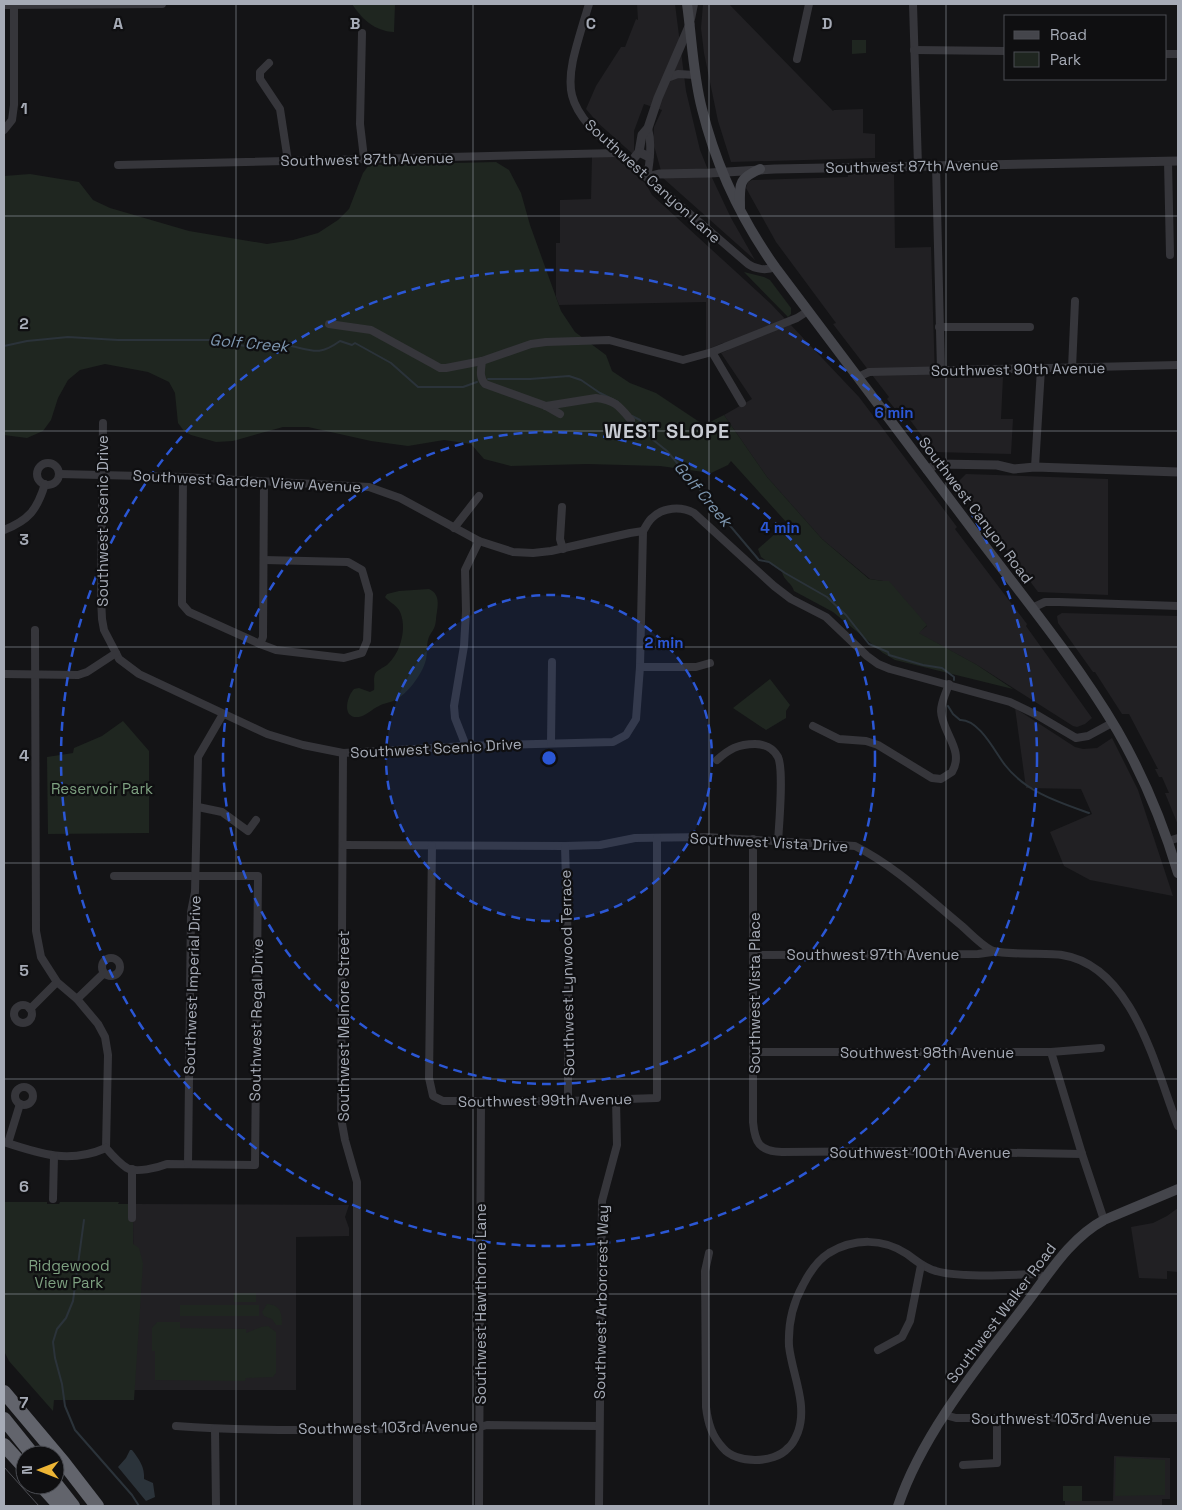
<svg xmlns="http://www.w3.org/2000/svg" width="1182" height="1510" viewBox="0 0 1182 1510" font-family="'Space Grotesk',sans-serif">
	<style>
		.built { fill: #212023 }
		.green { fill: #1f2620 }
		.water { fill: #2b333a }
		.lines { fill: none; stroke-linecap: round; stroke-linejoin: round }
		.stream { stroke: #2b333a; stroke-width: 2 }
		.minor { stroke: #36363b; stroke-width: 8 }
		.tertiary { stroke: #36363b; stroke-width: 9 }
		.secondary { stroke: #44454b; stroke-width: 10 }
		.motorway { stroke: #62646c; stroke-width: 14 }
		.tram { stroke: #4b4c52; stroke-width: 1 }
		.grid { fill: none; stroke: #a6abb6; stroke-width: 1; stroke-opacity: 0.55 }
		.ring { fill: none; stroke: #2b57d5; stroke-width: 2.5; stroke-dasharray: 9 6 }
		.labels { text-anchor: middle; dominant-baseline: central; stroke-width: 4.5; stroke-linejoin: round; paint-order: stroke }
		.street-label { font-size: 15px; fill: #a6abb6; stroke: #0f0f11 }
		.park-label { font-size: 15px; fill: #7ea181; stroke: #0f0f11 }
		.water-label { font-size: 16px; font-style: italic; fill: #7e97b0; stroke: #0f0f11 }
		.district-label { font-size: 20px; font-weight: bold; letter-spacing: 1px; fill: #c7cad2; stroke: #0f0f11 }
		.grid-label { font-size: 16px; text-anchor: middle; font-weight: bold; fill: #a6abb6; stroke: #0f0f11; stroke-width: 4.5; stroke-linejoin: round; paint-order: stroke }
		.centre { fill: #2b57d5; stroke: #0f0f11; stroke-width: 2.5 }
		.ring-label { font-size: 15px; text-anchor: middle; font-weight: bold; fill: #2b57d5; stroke: #0f0f11; stroke-width: 4.5; stroke-linejoin: round; paint-order: stroke }
	</style>
	<rect width="100%" height="100%" fill="#141416"/>
	<!-- built -->
	<g class="built">
		<path d="M637 4H675L686 91 700 150 706 165 731 218 755 260 663 178 653 142 654 127 662 110 644 104 634 131V155L598 123 586 109 596 86 621 47H625L636 19 638 20Z"/>
		<path d="M703 4H729L833 111 834 110 863 109V133L875 134V158L731 162 718 121 704 53 701 28Z"/>
		<path d="M592 157H616L646 184 652 195 771 304 859 397 957 527 955 529 1027 624 1026 626 1092 718 1085 724 1077 727 1073 726 977 665 918 633 927 626 883 581 870 579 822 539 767 477 724 415 752 399 721 353 728 350 723 343 706 350V302L559 305 556 297V243H560V200L591 199Z"/>
		<path d="M894 173 895 248 931 247 935 378 1003 377 1001 419H1013L1011 454 934 452 910 420H904L887 399 889 397 833 324 836 323 776 242 746 188 748 182 752 180 848 177V174Z"/>
		<path d="M966 474 1108 479V595L1038 592 960 487V480Z"/>
		<path d="M1062 613 1178 616V825L1165 793H1169L1162 777H1159L1155 769H1158L1129 714H1122L1095 672H1093L1058 623 1057 616Z"/>
		<path d="M1015 708 1075 747 1083 749 1097 748 1112 738 1138 790 1173 896 1090 880 1064 866 1050 832 1092 814 1081 789 1026 788Z"/>
		<path d="M133 1204 349 1205 345 1217 349 1228V1236L296 1237V1390H134Z"/>
		<path d="M1178 1208V1272L1167 1271V1279L1139 1278 1131 1227 1153 1223 1167 1216Z"/>
		<path d="M1114 1456 1170 1458V1499H1162V1506H1065V1501H1113Z"/>
	</g>
	<!-- green -->
	<g class="green">
		<path d="M352 4H395L394 32C374 31 362 19 352 4Z"/>
		<path d="M852 40H866V53L852 54Z"/>
		<path d="M496 162 509 170 521 193 530 225 561 311 575 332 606 355 612 371 630 383 656 393 704 425 724 415 767 477 822 539 869 579 883 581H889L927 625 919 633 977 665 1013 689 895 660 883 653 833 612 794 591C792 583 784 581 782 572L761 557 758 549 787 523 731 461 728 465 711 473 660 466 587 464 511 466 484 459 471 444 444 440 408 446 371 441 308 427H283L233 441 216 442 191 435 184 431 178 423 175 393 169 382 148 372 105 364 80 370 68 380 58 398 51 420 43 431 27 438 4 435V176L30 174 79 182 93 200 110 208 189 231 267 244 293 240 318 233 338 220 349 209 363 173 369 165Z"/>
		<path d="M744 272 764 277 770 280 791 308V314L788 317Z"/>
		<path d="M429 589C442 595 437 608 436 620 435 631 430 632 428 640 426 648 428 656 425 663 420 677 407 695 393 701 388 703 384 703 379 706 372 709 366 716 359 717 341 719 347 696 354 689L359 688 370 692 374 690C375 685 373 679 375 674 377 670 383 668 387 665 401 653 408 626 399 610 395 604 389 602 385 597L387 594 399 591Z"/>
		<path d="M770 679 790 705 786 711V718L766 730 733 708Z"/>
		<path d="M123 721 149 751V833L48 834 47 757 73 753 74 748 102 736Z"/>
		<path d="M4 1202H47V1204H59L60 1202H119L118 1204H133V1244L139 1248 143 1263 134 1400H54L53 1411 9 1361 4 1351Z"/>
		<rect x="234" y="1293" width="22" height="9"/>
		<path d="M267 1304C281 1305 282 1313 282 1325H276L272 1319 264 1316 262 1312Z"/>
		<rect x="180" y="1305" width="79" height="11"/>
		<path d="M157 1322H180V1328L246 1329V1333L261 1327 268 1326 276 1332V1373L273 1377 246 1378 245 1381 155 1380V1351H152V1328Z"/>
		<path d="M1116 1457 1165 1460V1495L1115 1496Z"/>
		<rect x="1063" y="1486" width="19" height="15"/>
	</g>
	<!-- water -->
	<path class="water" d="M130 1450H132C139 1459 145 1467 144 1479L153 1483 155 1497 146 1501 118 1467 126 1458Z"/>
	<g class="lines">
		<!-- stream -->
		<g class="stream">
			<path d="M4 346 27 341 68 337 118 340H212L245 346C250 344 255 344 261 344 272 343 285 344 296 347 316 352 322 354 340 341L352 345 355 343 391 363 418 387H463L477 382"/>
			<path d="M488 379H530L569 376 581 380 600 393 618 402"/>
			<path d="M632 416 640 420 652 439 667 451 759 560 769 562 785 573 827 597 846 615 869 644 888 652 889 655 923 665 942 668 954 677V680"/>
			<path d="M948 706 953 714 960 720C979 719 995 752 1005 765 1026 792 1058 802 1089 813"/>
			<path d="M84 1220 73 1301 66 1318 57 1329 53 1342 55 1358 62 1384 65 1406 75 1430 132 1495 139 1506"/>
		</g>
		<!-- minor -->
		<g class="minor">
			<path d="M589 4C562 92 556 102 630 163"/>
			<path d="M913 4 918 166"/>
			<path d="M4 5 162 4"/>
			<path d="M691 19 694 4"/>
			<path d="M362 33 360 124 364 158"/>
			<path d="M914 50 1006 51"/>
			<path d="M1166 54H1178"/>
			<path d="M797 59 809 4"/>
			<path d="M269 63 260 72V79L280 109 288 161"/>
			<path d="M667 78 678 74 695 75"/>
			<path d="M648 128C652 143 650 162 647 177L748 264C755 269 766 271 775 267"/>
			<path d="M4 130 12 120 14 105V5"/>
			<path d="M1168 161 1170 255"/>
			<path d="M118 165 617 153"/>
			<path d="M936 165 941 371"/>
			<path d="M329 324 371 330 433 364 440 368H446L482 361 531 344 546 342 609 340 683 360 712 352 797 318 808 311"/>
			<path d="M939 327H1030"/>
			<path d="M712 352 742 403"/>
			<path d="M482 361C481 370 479 377 485 384L546 406 560 414"/>
			<path d="M1072 368 1075 301"/>
			<path d="M858 377 869 372 1178 365"/>
			<path d="M546 406 596 398C615 400 619 406 631 420"/>
			<path d="M103 423 101 597 102 619 104 630 116 653 119 659 139 674 267 734 303 745 343 753 466 746 613 742 626 735 636 719 640 667 643 531C646 527 648 521 652 518 663 507 681 506 694 513L774 586 791 599 826 617 867 656 878 664 890 669 1010 702 1037 715 1076 738 1088 736 1112 723"/>
			<circle cx="48" cy="474" r="11"/>
			<path d="M1035 467 1041 369"/>
			<path d="M59 474 183 477 369 487 400 498 479 541 513 552 533 553 551 551 630 533 643 531"/>
			<path d="M183 477 182 600V604L189 612 260 644 276 650 344 658 362 653 367 641 369 594 362 570 348 562 264 560"/>
			<path d="M562 507 560 539 563 549"/>
			<path d="M454 528 479 496"/>
			<path d="M4 530C29 520 37 510 45 484"/>
			<path d="M1032 608 1045 602H1059L1178 606"/>
			<path d="M35 630 36 931 41 957 57 982 77 999 98 1024 105 1037 108 1055 106 1148"/>
			<path d="M260 644 263 637 264 482"/>
			<path d="M640 667H696L710 663"/>
			<path d="M4 674 78 675 87 672 116 653"/>
			<path d="M813 726 839 739 866 741 878 745 932 778 941 779 952 772C965 750 942 733 941 711 941 702 946 693 949 684"/>
			<path d="M551 743 552 662"/>
			<path d="M466 746 455 718 454 706 464 646 466 611 465 570 479 541"/>
			<path d="M343 753 341 1118 345 1140 357 1182V1506"/>
			<path d="M717 760C729 749 738 744 755 744 764 744 773 748 778 757 784 770 779 825 778 842"/>
			<path d="M198 807 222 812 248 831 256 820"/>
			<path d="M753 839V1122C755 1143 759 1151 782 1152L909 1151 1082 1154"/>
			<path d="M1168 841 1178 838"/>
			<path d="M343 845 565 846 600 845 635 838 707 837 855 846C895 866 928 898 962 926 971 934 980 944 991 950 999 955 1049 953 1062 955 1134 966 1156 1071 1178 1126"/>
			<path d="M432 846 429 1078 433 1096 443 1101H568L657 1098V838"/>
			<path d="M565 846 568 949V1101"/>
			<path d="M754 955 978 954 992 952"/>
			<circle cx="111" cy="967" r="9"/>
			<path d="M77 999 104 973"/>
			<circle cx="23" cy="1014" r="9"/>
			<path d="M30 1009 57 982"/>
			<path d="M754 1052H1051L1101 1048"/>
			<path d="M1051 1052 1082 1154 1104 1220"/>
			<circle cx="24" cy="1096" r="9"/>
			<path d="M4 1142C40 1154 69 1164 106 1148"/>
			<path d="M8 1143 20 1104"/>
			<path d="M106 1148C112 1155 119 1163 127 1168 136 1173 157 1168 167 1164L255 1165 258 876H114"/>
			<path d="M188 1164 191 912 195 892 198 757 223 714"/>
			<path d="M132 1169V1218"/>
			<path d="M53 1199 54 1156"/>
			<path d="M709 1253 705 1271 706 1407C708 1424 712 1436 723 1448 736 1464 774 1464 788 1448 792 1445 796 1437 798 1432 808 1404 792 1374 789 1346 788 1325 793 1303 803 1285 809 1273 818 1260 829 1253 854 1238 883 1238 907 1254 917 1261 924 1268 936 1271 961 1278 1011 1275 1038 1274L1046 1278"/>
			<path d="M878 1350 902 1337 910 1321 921 1265"/>
			<path d="M945 1415 956 1418H1178"/>
			<path d="M176 1426C277 1433 379 1429 480 1427L487 1425 599 1426"/>
			<path d="M215 1429 216 1506"/>
			<path d="M963 1465 997 1463V1418"/>
			<path d="M479 1506 481 1101"/>
			<path d="M599 1506 602 1201 617 1145 616 1100"/>
		</g>
		<!-- tertiary -->
		<g class="tertiary">
			<path d="M690 24 658 98 648 128 642 135 639 152 630 163 647 177 659 174 710 173 775 169 1178 161"/>
			<path d="M639 152 649 157"/>
			<path d="M927 470 937 464 997 465 1014 469 1035 467 1178 472"/>
		</g>
		<!-- secondary -->
		<g class="secondary">
			<path d="M687 4C692 39 693 75 702 109 716 166 741 219 775 267 842 356 909 445 975 533 1024 598 1076 661 1117 730 1143 775 1163 823 1178 873"/>
			<path d="M740 208C740 185 737 179 760 169"/>
			<path d="M898 1506C922 1434 979 1365 1025 1305 1048 1275 1070 1238 1104 1220L1178 1189"/>
		</g>
		<!-- motorway -->
		<g class="motorway">
			<path d="M4 1392 63 1462 97 1506"/>
			<path d="M4 1419 33 1455"/>
			<path d="M4 1445 25 1468"/>
			<path d="M55 1483 73 1506"/>
			<path d="M41 1485 60 1506"/>
		</g>
		<!-- tram -->
		<path class="tram" d="M4 1467 39 1506"/>
	</g>
	<!-- grid -->
	<path class="grid" d="M236 4V1506M473 4V1506M709 4V1506M946 4V1506M4 216H1178M4 431H1178M4 647H1178M4 863H1178M4 1079H1178M4 1294H1178"/>
	<!-- distance rings -->
	<circle cx="549" cy="758" r="163" fill="#2b57d5" fill-opacity=".12"/>
	<g class="ring">
		<circle cx="549" cy="758" r="163"/>
		<circle cx="549" cy="758" r="326"/>
		<circle cx="549" cy="758" r="488"/>
	</g>
	<g class="labels">
		<!-- street labels -->
		<g class="street-label">
			<text transform="translate(367 159) rotate(-1)">Southwest 87th Avenue</text>
			<text transform="translate(912 166) rotate(-1)">Southwest 87th Avenue</text>
			<text transform="translate(653 181) rotate(42)">Southwest Canyon Lane</text>
			<text transform="translate(1018 369) rotate(-1)">Southwest 90th Avenue</text>
			<text transform="translate(247 481) rotate(3)">Southwest Garden View Avenue</text>
			<text transform="translate(976 510) rotate(53)">Southwest Canyon Road</text>
			<text transform="translate(102 521) rotate(-90)">Southwest Scenic Drive</text>
			<text transform="translate(436 748) rotate(-3)">Southwest Scenic Drive</text>
			<text transform="translate(769 842) rotate(3)">Southwest Vista Drive</text>
			<text x="873" y="954">Southwest 97th Avenue</text>
			<text transform="translate(567 973) rotate(-91)">Southwest Lynwood Terrace</text>
			<text transform="translate(192 985) rotate(-88)">Southwest Imperial Drive</text>
			<text transform="translate(754 993) rotate(-90)">Southwest Vista Place</text>
			<text transform="translate(256 1020) rotate(-89)">Southwest Regal Drive</text>
			<text transform="translate(343 1026) rotate(-90)">Southwest Melnore Street</text>
			<text x="927" y="1052">Southwest 98th Avenue</text>
			<text transform="translate(545 1100) rotate(-1)">Southwest 99th Avenue</text>
			<text x="920" y="1152">Southwest 100th Avenue</text>
			<text transform="translate(601 1302) rotate(-89)">Southwest Arborcrest Way</text>
			<text transform="translate(480 1304) rotate(-90)">Southwest Hawthorne Lane</text>
			<text transform="translate(1001 1313) rotate(-53)">Southwest Walker Road</text>
			<text x="1061" y="1418">Southwest 103rd Avenue</text>
			<text transform="translate(388 1427) rotate(-1)">Southwest 103rd Avenue</text>
		</g>
		<!-- park labels -->
		<g class="park-label">
			<text x="102" y="788">Reservoir Park</text>
			<text x="69" y="1265">Ridgewood<tspan x="69" dy="17">View Park</tspan></text>
		</g>
		<!-- water labels -->
		<g class="water-label">
			<text transform="translate(249 343) rotate(5)">Golf Creek</text>
			<text transform="translate(703 494) rotate(50)">Golf Creek</text>
		</g>
		<!-- district labels -->
		<g class="district-label">
			<text x="667" y="431">WEST SLOPE</text>
		</g>
	</g>
	<g class="grid-label">
		<text x="118" y="29">A</text>
		<text x="355" y="29">B</text>
		<text x="591" y="29">C</text>
		<text x="827" y="29">D</text>
		<text x="24" y="114">1</text>
		<text x="24" y="329">2</text>
		<text x="24" y="545">3</text>
		<text x="24" y="761">4</text>
		<text x="24" y="976">5</text>
		<text x="24" y="1192">6</text>
		<text x="24" y="1408">7</text>
	</g>
	<circle cx="549" cy="758" r="8" class="centre"/>
	<g class="ring-label">
		<text x="894" y="418">6 min</text>
		<text x="780" y="533">4 min</text>
		<text x="664" y="648">2 min</text>
	</g>
	<!-- border -->
	<rect width="1182" height="1510" fill="none" stroke="#a6abb6" stroke-width="10"/>
	<!-- legend -->
	<rect x="1004" y="15" width="162" height="65" fill="#0f0f11" stroke="#4b4d53"/>
	<rect x="1014" y="31" width="25" height="8" fill="#44454b" stroke="#4b4d53"/>
	<text x="1050" y="40" font-size="15" fill="#a6abb6">Road</text>
	<rect x="1014" y="52" width="25" height="15" fill="#1f2620" stroke="#4b4d53"/>
	<text x="1050" y="65" font-size="15" fill="#a6abb6">Park</text>
	<!-- north arrow -->
	<g transform="translate(40 1470) rotate(270)"><circle r="24" fill="#0f0f11" stroke="#4b4d53"/>
	<path d="M0-4L9 19L0 12L-9 19Z" fill="#edb535"/>
	<text y="-8" font-size="14" font-weight="bold" text-anchor="middle" fill="#a6abb6">N</text>
	</g>
</svg>
